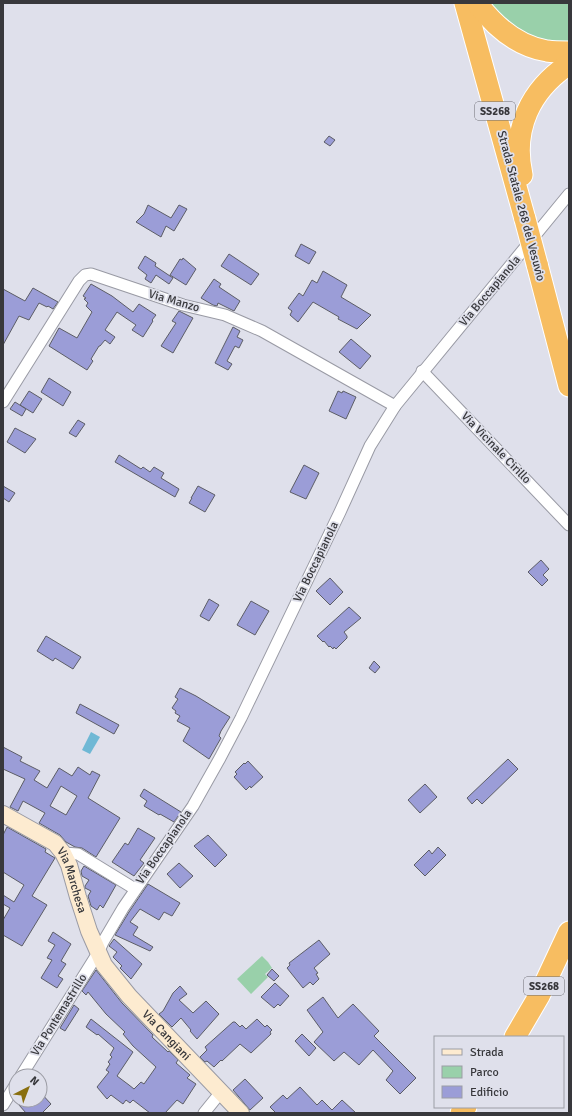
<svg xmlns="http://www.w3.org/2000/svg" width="572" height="1116" viewBox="0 0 572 1116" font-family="Signika,sans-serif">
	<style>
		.green { fill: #99d0aa }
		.water { fill: #6fb8d5 }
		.building { fill: #9b9dd7; stroke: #5c5d66; fill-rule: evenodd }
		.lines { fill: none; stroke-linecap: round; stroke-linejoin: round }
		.street-casing { stroke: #999aa4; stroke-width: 13 }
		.secondary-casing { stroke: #999aa4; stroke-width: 18 }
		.highway-casing { stroke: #fff; stroke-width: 23 }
		.street { stroke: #fff; stroke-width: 11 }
		.secondary { stroke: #fdebd0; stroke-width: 16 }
		.highway { stroke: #f7bd61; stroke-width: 21 }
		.highway-bridge-casing { stroke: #fff; stroke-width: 23; stroke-linecap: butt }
		.highway-bridge { stroke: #f7bd61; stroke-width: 21 }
		.labels { text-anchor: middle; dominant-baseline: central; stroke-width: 3.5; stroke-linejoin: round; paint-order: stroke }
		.shield { fill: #dfe0eb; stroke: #6a6a70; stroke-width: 1 }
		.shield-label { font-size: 11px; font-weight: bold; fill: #38383c }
		.street-label { font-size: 12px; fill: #38383c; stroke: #dfe0eb }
	</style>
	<rect width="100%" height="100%" fill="#dfe0eb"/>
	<!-- green -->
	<g class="green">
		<path d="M484 3H569V48L531 42Z"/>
		<path d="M262 956 268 962 272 968 265 974 268 977 251 994 237 979Z"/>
	</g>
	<!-- water -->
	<path class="water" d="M91 732 100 737 90 754 82 750Z"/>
	<!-- building -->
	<g class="building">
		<path d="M329 136 335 140 330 146 324 142Z"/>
		<path d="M148 205 171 218 179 205 187 209 174 231 166 226 161 237 136 222 144 214Z"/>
		<path d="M301 244 316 252 309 264 295 256Z"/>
		<path d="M229 254 259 274 251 285 221 266Z"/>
		<path d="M145 256 156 263 155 266 173 278 169 284 156 275 151 283 145 279 147 275 138 268Z"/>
		<path d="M183 258 196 269 186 285 170 275 180 259 182 260Z"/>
		<path d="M323 271 347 285 341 297 371 315 357 329 338 319 339 317 313 302 298 322 290 315 292 311 288 308 299 293 303 296 312 280 317 283Z"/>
		<path d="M214 279 221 284 219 287 240 301 234 311 218 303 217 306 213 305 201 298Z"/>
		<path d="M91 284 112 296 133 312 139 304 156 315 152 320 153 321 143 337 132 330 136 325 117 312 105 330 115 337 110 344 105 340 100 346H99L91 359 93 361 87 370 49 346 59 328 77 338 92 312 86 306 88 303 84 299 86 298 83 296Z"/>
		<path d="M33 288 58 302 53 309 48 306 47 307 39 303 29 320 19 316 3 345V289L25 301Z"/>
		<path d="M179 311 193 318 173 353 161 346 176 323 172 321Z"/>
		<path d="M233 327 240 331 237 337 243 340 239 348 235 346 227 361 232 364 228 370 215 363Z"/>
		<path d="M351 339 371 356 360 369 339 352Z"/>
		<path d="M49 378 71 392 63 406 41 392Z"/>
		<path d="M29 391 42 399 33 413 20 405Z"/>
		<path d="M338 391 342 393 343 391 356 397 346 419 329 411Z"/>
		<path d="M15 402 26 409 22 416 10 409Z"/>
		<path d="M78 420 85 424 76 437 69 433Z"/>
		<path d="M15 428 36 439 25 453 7 442Z"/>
		<path d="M119 455 141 469 143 467 150 472 154 467 164 473 161 478 179 489 175 497 115 462Z"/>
		<path d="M304 465 319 473 306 499 290 492Z"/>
		<path d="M3 486 15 493 9 502 3 498Z"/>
		<path d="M198 486 215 495 205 512 189 503 192 498H191Z"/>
		<path d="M541 560 549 569 543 575 548 580 542 586 528 572Z"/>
		<path d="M330 578 343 592 330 605 316 591Z"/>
		<path d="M209 599 219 605 209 621 200 616Z"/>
		<path d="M251 601 269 611 255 635 237 625Z"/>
		<path d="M349 607 361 618 344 632 347 636V638L336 649 334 647 333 649 330 646 329 647 324 641 323 642 317 636Z"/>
		<path d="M46 636 81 657 73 669 55 658 53 661 37 651Z"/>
		<path d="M374 661 380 667 375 673 369 668Z"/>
		<path d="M180 688 196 696 230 717 221 731 219 736 221 738 209 759 183 741 190 728 177 721 180 716 175 713 176 711 172 708 178 699 175 697Z"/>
		<path d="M80 704 119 725 114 734 76 713Z"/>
		<path d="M3 747 22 757 20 761 40 771 34 780 47 788 59 768 72 776 78 767 90 775 92 771 100 775 88 798 120 818 96 857 82 848 75 847 66 842 60 835 39 823 45 813 23 801 18 811 10 807 25 779 3 769ZM61 786 77 796 66 815 50 806Z"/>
		<path d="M508 759 518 769 482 804 477 799 472 804 467 798Z"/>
		<path d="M248 761 263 777 251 788 250 786 246 790 234 777 237 774 235 772 244 763 245 764Z"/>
		<path d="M425 784 437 797 420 813 408 800Z"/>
		<path d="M144 789 181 812 174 822 160 814 159 815 144 806 147 801 140 796Z"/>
		<path d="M7 827 46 849 45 852 55 858 32 896 47 905 22 946 3 935V920L10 908 3 904V895L14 902 24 885 3 872V835Z"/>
		<path d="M138 828 155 838 140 860 144 863 134 876 112 862 125 843 128 845Z"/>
		<path d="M208 835 227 855 215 867 194 846Z"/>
		<path d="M438 847 446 855 425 876 414 865 429 850 432 854Z"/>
		<path d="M179 863 193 876 180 888 167 874Z"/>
		<path d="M84 866 116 885 103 908 100 905 97 910 91 906 88 896 91 891 85 888V886L89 880 82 876 81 871Z"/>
		<path d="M148 884 180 903 172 916 164 912 159 920 140 909 130 922 138 927 133 935 153 947 150 951 115 935 129 912Z"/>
		<path d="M53 932 71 944 61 961 66 964 58 976 63 979 57 988 41 978 52 960 47 958 55 945 48 941Z"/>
		<path d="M114 939 142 964 131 979 120 968 122 966 113 957 117 952 109 946Z"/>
		<path d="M319 940 330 954 314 968 318 973 316 974 319 979 313 985 310 982 303 988 287 968 290 965 289 963Z"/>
		<path d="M272 969 279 976 274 981 267 975Z"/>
		<path d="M96 970 122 1003 153 1035 152 1037 168 1052 169 1051 178 1060 176 1063 190 1075 187 1078 196 1084 183 1104 177 1100 165 1113H150L133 1100 130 1103 126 1100 123 1104 111 1095 107 1099 97 1087 109 1072 106 1070 110 1064 108 1062 112 1057 110 1055 114 1048 98 1034 97 1035 86 1027 91 1019 133 1052 117 1076 129 1085 134 1089 141 1082 144 1084 156 1067 133 1046 123 1034 125 1032 106 1014 88 992 86 995 82 991Z"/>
		<path d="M275 983 289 996 280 1006 278 1004 274 1008 261 997Z"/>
		<path d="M180 986 187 994 179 1000 193 1013 206 1001 219 1014 197 1039 190 1031 191 1030 181 1018 172 1027 159 1014 163 1011 173 993Z"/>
		<path d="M323 997 338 1018 353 1004 379 1031 374 1036 416 1078 400 1094 386 1080 393 1071 373 1050 359 1065 344 1052 334 1061 314 1042 323 1032 307 1010Z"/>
		<path d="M74 1005 79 1009 65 1031 60 1028Z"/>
		<path d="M257 1019 265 1027 267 1025 272 1030 270 1032 271 1034 251 1053 240 1044 222 1061 221 1060 214 1067 207 1061 205 1062 200 1057 207 1050 205 1047 233 1022H235L240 1027 242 1025 246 1029Z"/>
		<path d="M302 1034 316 1048 309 1056 295 1041Z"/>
		<path d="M245 1079 263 1098 250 1110 233 1090Z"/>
		<path d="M300 1087 317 1105 322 1100 332 1110 342 1100 356 1113H276L270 1107 283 1095 287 1099Z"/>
		<path d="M40 1092 51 1104 42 1113H26L19 1105 24 1100H40Z"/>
	</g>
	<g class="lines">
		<defs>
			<g id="street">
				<path d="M422 371 569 525"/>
				<path d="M3 402 79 281 85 275 91 274 183 305 225 315 262 331 395 406"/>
				<path d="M63 853 78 854 135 889"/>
				<path d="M21 1076 98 953 103 942 123 908 193 806 220 758 241 718 340 512 370 446 395 406 569 194"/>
				<path d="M3 1105 16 1084"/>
				<path d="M204 1113 221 1092"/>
			</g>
			<g id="secondary">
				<path id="s1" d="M3 814 55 843 63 853 69 865 78 897 89 931 104 965 129 996 241 1113"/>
			</g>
			<g id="highway">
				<path d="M465 3 525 219"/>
				<path d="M477 3C495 27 517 46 547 51 554 52 562 52 569 52"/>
				<path d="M522 175C512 129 530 90 569 64"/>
				<path d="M537 264 569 386"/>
				<path d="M515 1037 539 996 569 932"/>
				<path d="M461 1113 466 1107"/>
			</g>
		</defs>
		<!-- street casing -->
		<use href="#street" class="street-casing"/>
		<!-- secondary casing -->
		<use href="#secondary" class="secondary-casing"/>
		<!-- highway casing -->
		<use href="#highway" class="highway-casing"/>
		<!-- street -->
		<use href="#street" class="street"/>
		<!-- secondary -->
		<use href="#secondary" class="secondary"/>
		<!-- highway -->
		<use href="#highway" class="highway"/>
		<defs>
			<path id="highway-bridge" d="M525 219 537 264"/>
		</defs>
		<!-- highway-bridge casing -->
		<use href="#highway-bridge" class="highway-bridge-casing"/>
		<!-- highway-bridge -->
		<use href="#highway-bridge" class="highway-bridge"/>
	</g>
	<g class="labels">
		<!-- shield labels -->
		<g class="shield">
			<rect x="475" y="102" width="40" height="18" rx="3"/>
			<rect x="524" y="977" width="40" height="18" rx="3"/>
		</g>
		<g class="shield-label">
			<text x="495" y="111">SS268</text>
			<text x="544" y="986">SS268</text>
		</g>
		<!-- street labels -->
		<g class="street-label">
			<text transform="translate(521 206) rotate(75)">Strada Statale 268 del Vesuvio</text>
			<text transform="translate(490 291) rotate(-50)">Via Boccapianola</text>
			<text transform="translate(174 301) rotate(16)">Via Manzo</text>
			<text transform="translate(496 448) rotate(46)">Via Vicinale Cirillo</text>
			<text transform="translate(316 562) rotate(-64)">Via Boccapianola</text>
			<text transform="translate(164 847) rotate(-55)">Via Boccapianola</text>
			<text stroke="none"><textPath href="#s1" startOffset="101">Via Marchesa</textPath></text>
			<text transform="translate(59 1015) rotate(-58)">Via Pontemastrillo</text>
			<text stroke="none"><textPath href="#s1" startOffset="286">Via Cangiani</textPath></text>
		</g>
	</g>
	<!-- border -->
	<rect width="572" height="1116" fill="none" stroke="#38383c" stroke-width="8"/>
	<!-- legend -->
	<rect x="434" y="1036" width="130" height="72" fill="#dfe0eb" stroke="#9c9da5"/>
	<rect x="442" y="1049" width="20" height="6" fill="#fdebd0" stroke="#9c9da5"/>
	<text x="470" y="1056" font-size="12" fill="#38383c">Strada</text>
	<rect x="442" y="1066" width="20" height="12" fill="#99d0aa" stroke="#9c9da5"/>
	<text x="470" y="1076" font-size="12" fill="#38383c">Parco</text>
	<rect x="442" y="1086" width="20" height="12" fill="#9b9dd7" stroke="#9c9da5"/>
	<text x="470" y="1096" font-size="12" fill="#38383c">Edificio</text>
	<!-- north arrow -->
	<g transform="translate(28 1088) rotate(42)"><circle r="19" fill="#dfe0eb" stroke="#9c9da5"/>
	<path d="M0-3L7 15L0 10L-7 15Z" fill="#896f0f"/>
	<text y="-6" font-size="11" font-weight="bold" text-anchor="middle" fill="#38383c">N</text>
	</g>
</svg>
